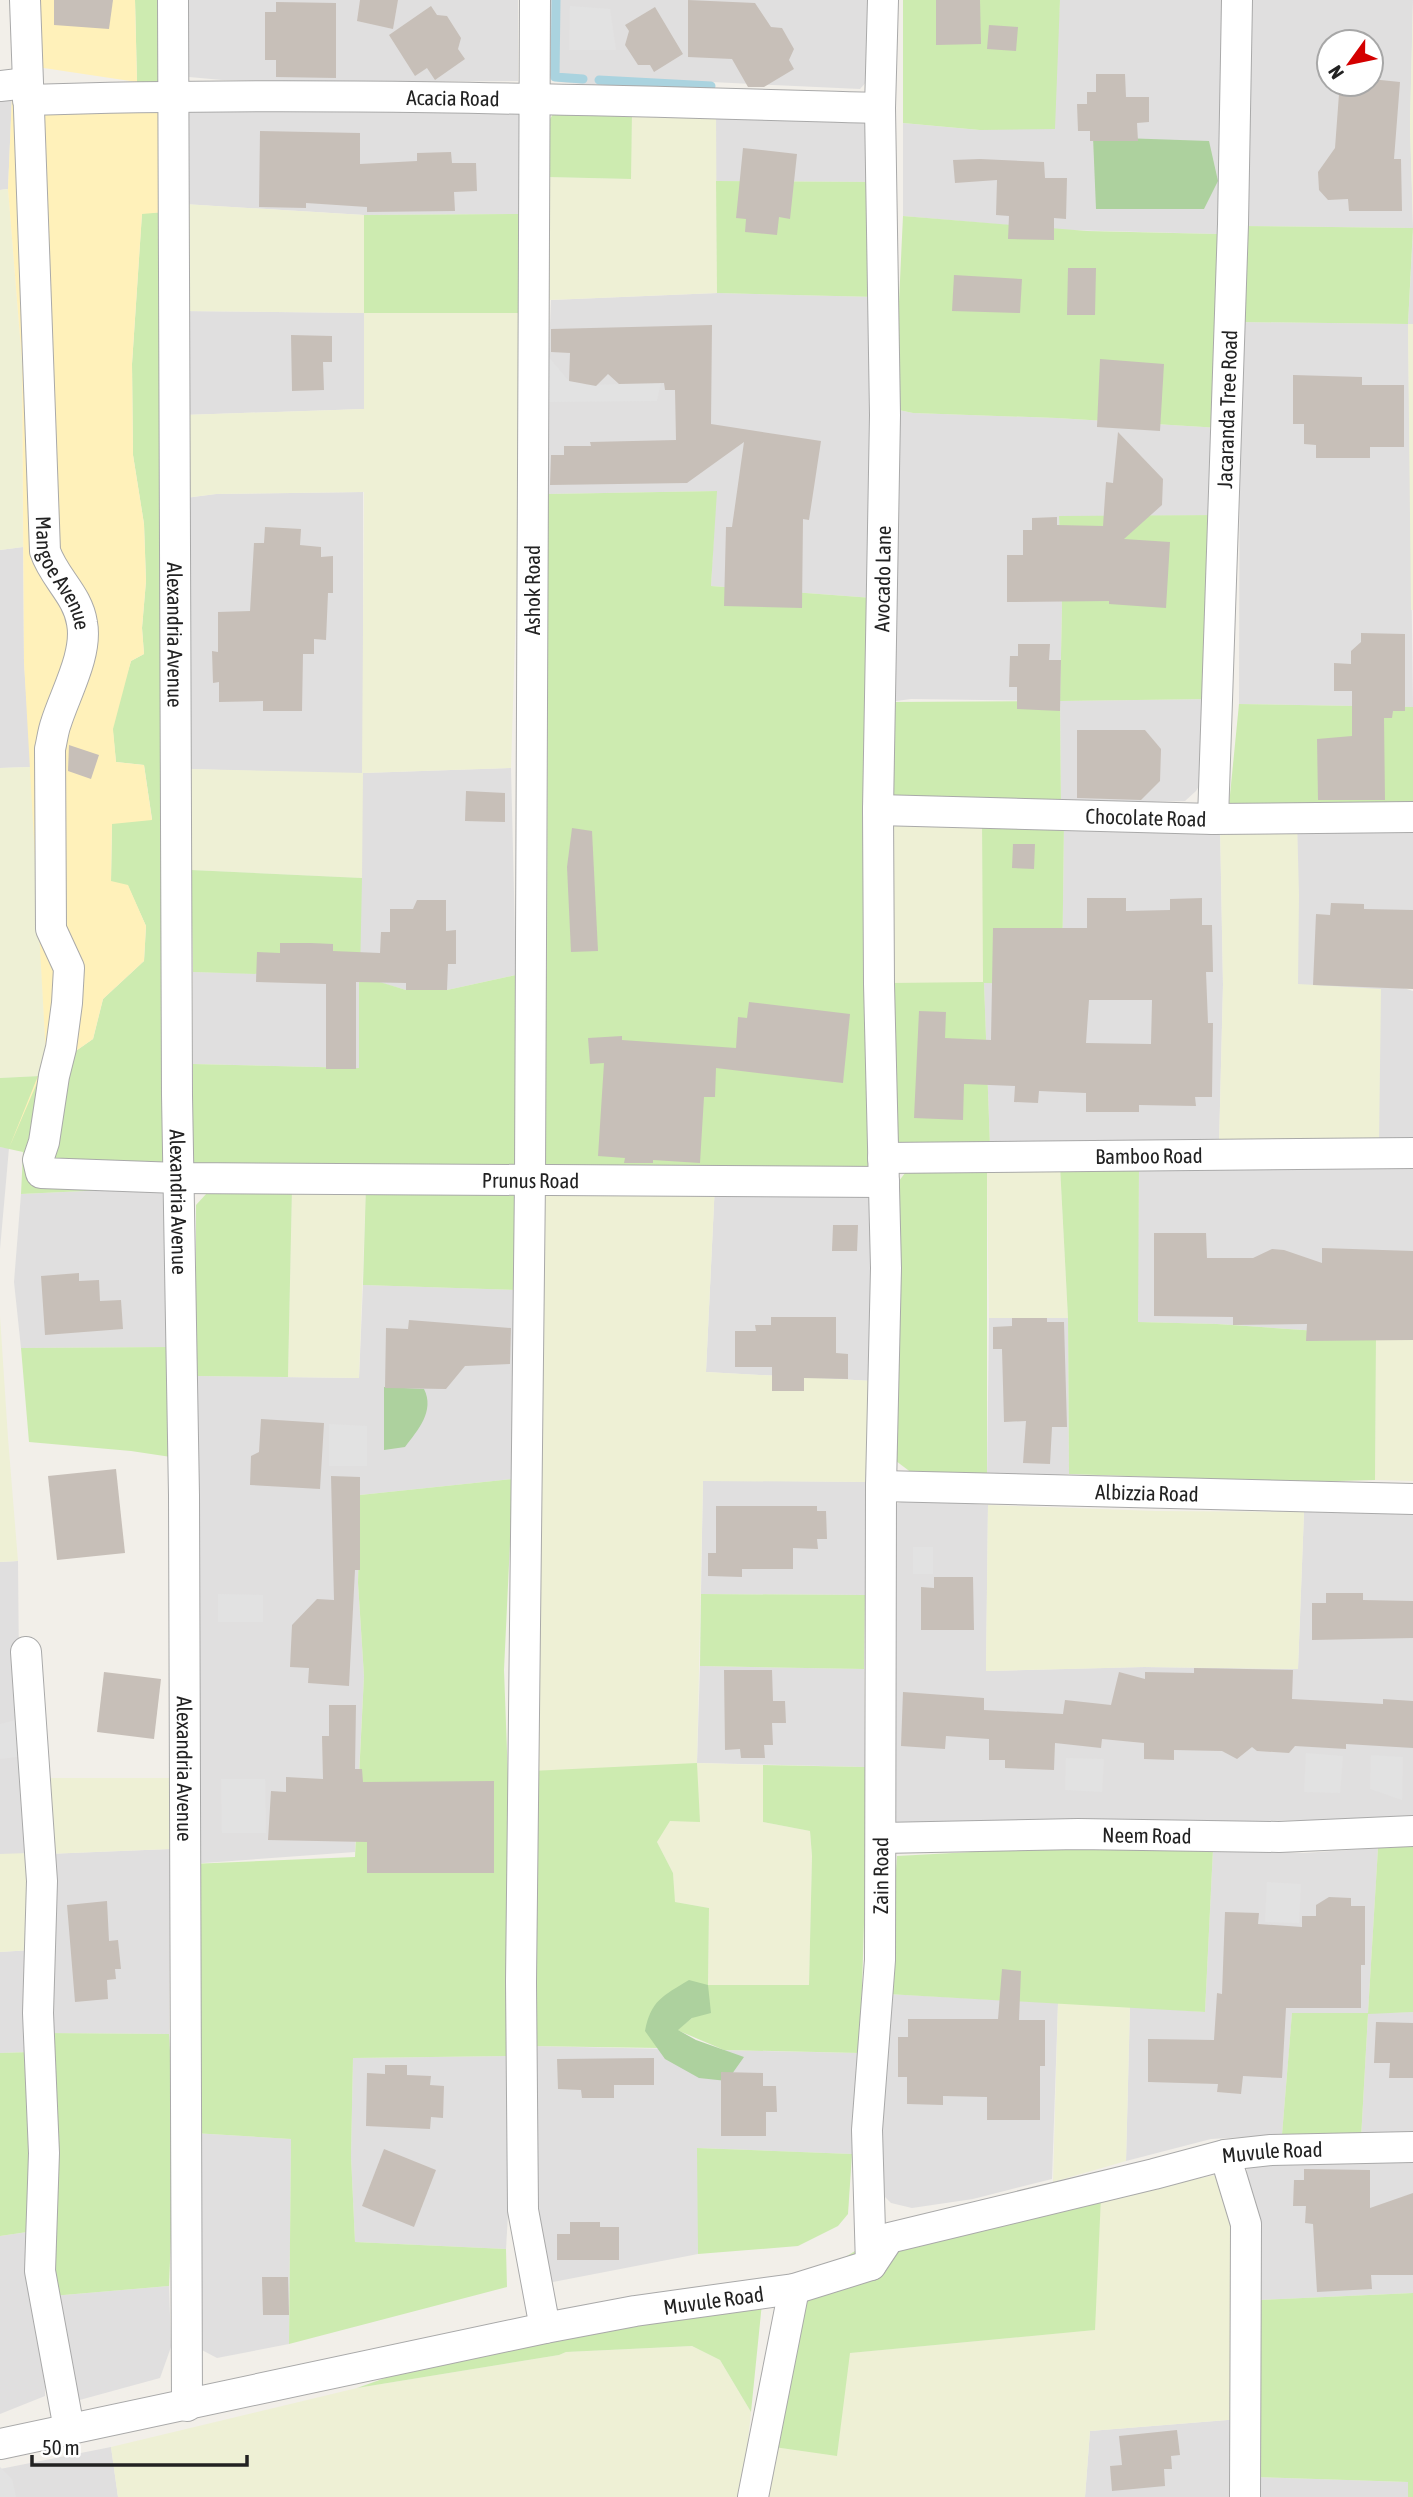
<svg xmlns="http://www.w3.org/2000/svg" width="1413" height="2497" viewBox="0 0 1413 2497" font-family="'Asap Condensed',sans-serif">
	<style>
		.residential { fill: #e0dfdf; fill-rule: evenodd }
		.farmland { fill: #eef0d5 }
		.grass { fill: #cdebb0 }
		.forest { fill: #add19e }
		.sand { fill: #fff1ba }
		.parking { fill: #e2e2e2 }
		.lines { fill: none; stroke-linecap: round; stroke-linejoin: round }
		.stream { stroke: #aad3df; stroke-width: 9 }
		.building { fill: #c7bfb8; fill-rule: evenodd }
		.minor-casing { stroke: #a9a9a9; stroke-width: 32 }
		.minor { stroke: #fff; stroke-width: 30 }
		.labels { text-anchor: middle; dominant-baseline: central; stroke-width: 6; stroke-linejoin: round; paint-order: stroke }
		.street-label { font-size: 21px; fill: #222; stroke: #fff }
	</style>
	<rect width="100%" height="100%" fill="#f2efe9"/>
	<!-- residential -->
	<g class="residential">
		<path d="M189 0H518V81L365 82 222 80 189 77Z"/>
		<path d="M548 0H877L870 78 860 89 711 82 602 86 558 82 550 76 547 67Z"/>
		<path d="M1060 0H1227L1217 234 1066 230 903 216V123L980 130 1058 33Z"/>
		<path d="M1249 0H1413L1410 125 1413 228 1240 226ZM1329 42H1371V84H1329Z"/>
		<path d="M12 95 8 189 0 190V96Z"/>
		<path d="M189 104 525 111V214L364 215 183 204Z"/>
		<path d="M716 114 870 123 875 182 716 181Z"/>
		<path d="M1413 230V324H1408L1413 707 1239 704 1240 322 1408 324Z"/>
		<path d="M717 293 877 297 873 598 711 586 716 491 548 494 547 402 551 300Z"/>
		<path d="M182 311 364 313 365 409 184 415Z"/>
		<path d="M894 409 913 413 1057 418 1220 428 1218 515 1059 517 1062 608 1060 701 1213 699 1206 775 1196 791 1185 801 1061 804 1060 701 911 699 889 702Z"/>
		<path d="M363 492V773L511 768 516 975 447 990H406L360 977 359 1068 193 1064V972L359 976 362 774 187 769 185 498 216 494Z"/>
		<path d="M23 547 24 662 31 767 0 768V550Z"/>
		<path d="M1297 820H1413V983L1385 982 1413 991V1144H1379L1298 984Z"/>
		<path d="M1064 822 1220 824 1223 985 1219 1146H990L984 983H1062Z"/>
		<path d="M0 1147 9 1148 0 1249Z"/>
		<path d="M1413 1163V1318L1376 1335 1217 1324 1137 1322 1139 1166Z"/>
		<path d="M715 1183 867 1189 875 1207 873 1381 706 1372Z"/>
		<path d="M169 1187 170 1347 21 1348 14 1282 21 1194Z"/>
		<path d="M363 1285 519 1290 513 1479 360 1495 358 1583 364 1676 355 1852 190 1864 196 1376 359 1378Z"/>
		<path d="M989 1318H1068L1069 1474 987 1479Z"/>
		<path d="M703 1480 865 1482V1595L701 1594Z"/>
		<path d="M910 1499 988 1505 986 1671 1144 1667 1298 1669 1304 1512 1413 1514V1819L895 1825 885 1520 893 1505Z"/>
		<path d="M18 1561 19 1669 29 1854 0 1855V1562Z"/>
		<path d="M700 1666 864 1669 865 1767 697 1763Z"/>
		<path d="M1378 1848 1368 2013 1413 2012V2138L1361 2139 1368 2014H1292L1282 2135 1211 2139 1126 2161 1130 2006 1205 2012 1213 1849 1304 1853Z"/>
		<path d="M170 1849 169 2034 45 2033 46 1854Z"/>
		<path d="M31 1950V2052L0 2053V1952Z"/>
		<path d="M887 1994 1058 2003 1052 2179 973 2199 912 2208 891 2203 882 2194 877 2179Z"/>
		<path d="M529 2046 860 2053 852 2154 698 2148V2254L553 2282 538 2274Z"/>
		<path d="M511 2056 512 2144 506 2249 355 2242 351 2156 353 2058Z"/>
		<path d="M193 2133 291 2139 289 2344 217 2358 198 2348Z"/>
		<path d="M1251 2159H1413V2293L1260 2300 1246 2172Z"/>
		<path d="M34 2231 44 2327 45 2396 0 2414V2236Z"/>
		<path d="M169 2286 171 2347 160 2378 76 2401 52 2296Z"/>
		<path d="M1240 2419 1239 2497H1085L1090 2431Z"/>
		<path d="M111 2447 118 2497H0V2469Z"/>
		<path d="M1253 2477 1408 2482V2497H1253Z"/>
	</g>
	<!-- farmland -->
	<g class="farmland">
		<path d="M1413 0V225L1410 125Z"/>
		<path d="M632 113 716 114 717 293 549 300 547 177 630 179Z"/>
		<path d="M8 189 22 362 23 547 0 550V190Z"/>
		<path d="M183 204 364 215V312L525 313 511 768 363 773 362 878 191 870 187 769 362 773 364 492 216 494 185 498 184 415 364 409V313L182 311Z"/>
		<path d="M1408 324H1413V610H1411Z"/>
		<path d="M31 767 46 1056 40 1076 0 1078V768Z"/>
		<path d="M1297 820 1299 895 1298 984 1381 989 1379 1144 1219 1146 1223 985 1220 824Z"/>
		<path d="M982 821 984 983H889L887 835 898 822Z"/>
		<path d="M1060 1166 1068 1318H989L987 1170Z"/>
		<path d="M715 1183 706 1372 873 1381 865 1482 703 1481 697 1763 763 1765V1822L810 1831 812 1856 809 1986 708 1985 709 1908 674 1902 673 1873 657 1842 669 1821 531 1771 541 1199 549 1194Z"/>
		<path d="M366 1185 359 1378 288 1377 292 1188Z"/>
		<path d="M0 1316 8 1438 18 1561 0 1562Z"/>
		<path d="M1413 1318V1481L1375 1480 1376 1335Z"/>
		<path d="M988 1505 1156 1511 1304 1512 1298 1669 1144 1667 986 1671Z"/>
		<path d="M42 1778H170V1849L46 1854Z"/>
		<path d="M29 1853 31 1950 0 1952V1854Z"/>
		<path d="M1058 2003 1130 2006 1126 2161 1053 2182Z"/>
		<path d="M1216 2175 1235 2204 1240 2419 1090 2431 1085 2497H759L767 2446 837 2455 849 2353 1094 2330 1101 2197Z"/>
		<path d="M692 2346 720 2360 751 2412 742 2497H118L111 2447 357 2388 559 2355 566 2352Z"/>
	</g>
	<!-- grass -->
	<g class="grass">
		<path d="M135 0H163L164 85 137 82Z"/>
		<path d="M903 0H1060L1055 129 980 130 903 123Z"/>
		<path d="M558 109 632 113 631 179 547 177C546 154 539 125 558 109Z"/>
		<path d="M716 181 875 182 877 297 717 293Z"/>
		<path d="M165 212 169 1187 21 1194 23 1152 0 1147V1078L40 1076 93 1039 103 999 144 961 146 926 128 886 111 882 112 823 152 819 144 765 116 762 112 722 131 661 144 654 142 628 146 581 144 524 133 455 132 364 142 213Z"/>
		<path d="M525 214V313H364V215Z"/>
		<path d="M903 216 1087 231 1217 234 1220 428 1057 418 913 413 894 409Z"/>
		<path d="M1240 226 1413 228 1408 324 1240 322Z"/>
		<path d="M717 491 711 586 873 598 863 802 867 915 869 1181 527 1186 547 967 548 494Z"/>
		<path d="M1218 515 1213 699 1060 701 1061 804 905 802 894 795 889 780V702L1060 701 1062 608 1059 516Z"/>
		<path d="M1239 704 1413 707V821L1228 815Z"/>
		<path d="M982 821 1064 822 1062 984 984 983 990 1146 905 1148 890 1134 889 983 983 982Z"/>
		<path d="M191 870 362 878 360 976 406 990H447L516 975 522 1073 517 1168 200 1170 193 1162V1064L359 1068V977L193 972Z"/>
		<path d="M1060 1166H1139L1138 1322 1217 1324 1376 1335 1375 1480 1304 1482 1069 1474 1068 1318Z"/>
		<path d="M908 1169 987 1170V1479L912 1473 896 1461 894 1193 899 1181Z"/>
		<path d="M366 1185 523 1189 519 1290 363 1285Z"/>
		<path d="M292 1188 288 1377 196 1376V1205L207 1193Z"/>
		<path d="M170 1347 171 1457 131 1451 29 1442 21 1348Z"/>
		<path d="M513 1479 504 1670 509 1805 511 2056 353 2058 351 2156 355 2242 506 2249 507 2287 289 2344 291 2139 193 2133 190 1864 355 1857 364 1676 358 1583 360 1495Z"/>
		<path d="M701 1594 865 1595 864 1669 700 1666Z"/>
		<path d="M697 1763 700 1822 670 1821 657 1842 673 1873 675 1902 709 1908 708 1985H809L812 1856 810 1831 763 1822V1765L865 1767 866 1858 860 2053 724 2050 677 2030 692 2018 708 1985 660 2048 529 2046 531 1771Z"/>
		<path d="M1122 1844 1213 1849 1205 2012 887 1994 897 1856Z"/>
		<path d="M1413 1846V2012L1368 2014 1361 2139 1282 2135 1292 2013H1368L1378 1848Z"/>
		<path d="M45 2033 169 2034 175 2135 169 2286 52 2296Z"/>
		<path d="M31 2052 34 2231 0 2236V2053Z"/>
		<path d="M697 2148 852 2154 848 2214 838 2226 798 2246 698 2254Z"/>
		<path d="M1101 2197 1095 2330 850 2353 837 2456 767 2446 781 2312 818 2274 855 2251Z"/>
		<path d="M763 2293 751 2412 720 2360 692 2346 566 2352 559 2355 357 2388 566 2314Z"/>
		<path d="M1413 2293V2497H1408V2482L1253 2477 1260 2300Z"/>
	</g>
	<!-- forest -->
	<g class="forest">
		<path d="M1093 137 1209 141 1218 181 1204 209H1096Z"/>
		<path d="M384 1387 424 1389C435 1411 418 1430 405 1447L384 1450Z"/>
		<path d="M689 1980 708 1985 711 2013 692 2018 678 2030 696 2040 744 2057 727 2081 699 2078 665 2059 645 2031C651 2000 663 1996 689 1980Z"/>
	</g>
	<!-- sand -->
	<g class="sand">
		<path d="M34 0H135L137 82 37 67Z"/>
		<path d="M12 95 164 101 165 212 142 214 132 364 133 455 144 524 146 581 142 628 144 654 131 661 113 729 116 762 144 765 152 820 112 824 111 881 128 885 146 926 144 961 103 999 93 1039 40 1076 9 1148 46 1056 24 662 22 362 8 189Z"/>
	</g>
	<!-- parking -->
	<g class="parking">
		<path d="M570 6 610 9 616 50H569Z"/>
		<path d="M548 356 569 381 580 382 586 385 661 383 657 401 547 402Z"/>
		<path d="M329 1424 367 1426V1466H329Z"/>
		<rect x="913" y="1547" width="20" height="27"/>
		<path d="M218 1594 263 1595V1622H218Z"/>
		<path d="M22 1714 25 1756 0 1759V1724L12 1721Z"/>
		<path d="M1306 1753 1343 1756 1340 1793 1304 1792Z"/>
		<path d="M1371 1755 1403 1757 1402 1800 1370 1789Z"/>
		<path d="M1066 1758 1104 1759 1102 1792 1065 1790Z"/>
		<path d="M221 1779H265L266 1833H222Z"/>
		<path d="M1267 1882 1301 1884 1299 1923 1265 1922Z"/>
		<path d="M0 2467 12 2479 16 2497H0Z"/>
	</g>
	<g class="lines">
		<!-- stream -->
		<g class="stream">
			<path d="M556 0 555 77 583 79"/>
			<path d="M599 80 711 86"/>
		</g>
	</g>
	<!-- building -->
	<g class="building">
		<path d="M54 0H113L109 29 54 25Z"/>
		<path d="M360 0H398L393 29 357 21Z"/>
		<path d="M688 0 755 3 771 27 782 28 794 49 789 60 794 69 764 87H748L732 59 688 57Z"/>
		<path d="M936 0H980L981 44 936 45Z"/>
		<path d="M276 2 336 3V78L276 77V60H265V12H276Z"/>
		<path d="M431 6 437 15 447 16 461 38 458 49 465 59 435 80 427 68 415 76 389 35Z"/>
		<path d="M655 7 683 54 654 72 650 65H638L625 45 629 31 625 25Z"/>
		<path d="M989 25 1018 27 1016 51 987 49Z"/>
		<path d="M1096 74H1125L1126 97H1149V122L1137 123 1138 141H1090V131H1078L1077 104H1087V92H1096Z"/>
		<path d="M1371 79 1400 82 1394 159H1401L1402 211H1349L1348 199 1328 200 1319 190 1318 172 1335 148 1339 94 1349 95 1350 84H1371Z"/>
		<path d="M260 131 360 133V164L417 161V153L451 152 452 163H476L477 191 454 192 455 211 367 212V207L306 203V208L259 207Z"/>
		<path d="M743 148 797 154 790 219 779 217 777 235 745 232 746 219 736 218Z"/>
		<path d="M980 159 1044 162 1045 178H1067L1066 219 1054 218V240L1008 239 1009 216 996 215 997 180 955 183 953 160Z"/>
		<path d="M1068 268H1096L1095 315H1067Z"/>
		<path d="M954 275 1022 279 1020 313 952 311Z"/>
		<path d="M712 325 711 424 821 441 809 520 803 519 802 608 724 606 726 527H732L744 442 687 483 550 485 551 455H564V446H591L590 442 676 440 675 390H665L664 383 619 384 608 374 596 386 569 381 570 353 551 352V329Z"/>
		<path d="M291 335 332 336V362H323L324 390 292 391Z"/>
		<path d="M1100 359 1164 364 1160 431 1097 427Z"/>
		<path d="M1293 375 1362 377V385H1404V447H1370V458H1316V445L1304 444V424H1293Z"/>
		<path d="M1118 432 1163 479 1162 505 1124 539 1170 542 1166 608 1109 604V601L1007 602V555H1023V530H1032V518L1057 517V525L1103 526 1106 482 1113 483Z"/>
		<path d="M265 527 301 529 300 545 321 547V557L333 556V593H328L326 640 314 639V654H303L302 711H263V701L219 702V682L213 683 212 651 218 652V612L250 611 254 543H264Z"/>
		<path d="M1361 633 1405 634V711H1393L1392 718H1384L1385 800H1318L1317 739 1352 736V691H1334V663L1351 664V651L1361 642Z"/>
		<path d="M1018 644H1050L1049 660H1061L1060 711 1017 709V687H1009L1010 656H1018Z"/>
		<path d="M1077 730H1145L1161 749 1160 781 1141 800 1077 798Z"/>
		<path d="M69 745 99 755 91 779 68 771Z"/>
		<path d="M466 791 505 793V822L465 821Z"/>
		<path d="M572 828 592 831 598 951 571 952 567 867Z"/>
		<path d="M1013 844H1035L1034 869 1012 868Z"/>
		<path d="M1087 898H1126V911L1170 910V899L1202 898V925H1212L1213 972H1206L1208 1023H1213L1212 1097H1195L1196 1106 1139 1105V1112H1086V1093L1039 1091 1038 1103 1014 1102 1015 1086 964 1084 963 1120 914 1118 919 1011 946 1012 945 1038 991 1040 993 928H1087ZM1089 1000H1152L1151 1044 1086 1043Z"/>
		<path d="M417 900H446V931L456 930V964H448L447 990H406V983L356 982V1069H326V984L256 982 257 952 280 953V943H311L333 944V951L380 953 381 932H390V909H413Z"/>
		<path d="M1331 903 1364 904V909L1413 910V989L1313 985 1316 914 1330 915Z"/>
		<path d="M749 1002 850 1014 843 1083 716 1068 715 1097H704L700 1163 653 1160V1163H624L625 1158 598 1156 604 1063 590 1064 588 1038 622 1036V1040L736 1048 738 1017 747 1018Z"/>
		<path d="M833 1225H858L857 1251H832Z"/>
		<path d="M1154 1233H1206L1207 1258H1253L1272 1249 1284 1250 1322 1263V1248L1413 1251V1340L1306 1341 1307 1324 1233 1325V1317L1154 1316Z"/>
		<path d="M79 1273V1281L99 1280 100 1301 121 1300 123 1329 45 1335 41 1276Z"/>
		<path d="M771 1317H836V1353L848 1354V1379L804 1378V1391H772V1367H735V1331H756L755 1325H771Z"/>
		<path d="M1012 1318H1047V1322H1064L1067 1427H1052L1050 1464 1023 1463 1026 1421 1004 1422 1002 1349H993V1327L1012 1326Z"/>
		<path d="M409 1320 511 1328 510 1364 465 1366 446 1389 385 1388 386 1328 408 1329Z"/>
		<path d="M261 1419 324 1423 320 1489 250 1485 251 1456 259 1452Z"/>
		<path d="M116 1469 125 1553 57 1560 48 1476Z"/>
		<path d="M331 1476 360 1477V1570H355L349 1686 308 1683 309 1668 290 1667 292 1625 317 1599 334 1600Z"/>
		<path d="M716 1506H817V1511H826L827 1539H817L818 1549 793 1548V1569H742V1577L708 1576V1553H716Z"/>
		<path d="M934 1577H973L974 1630H921V1587L934 1588Z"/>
		<path d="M1326 1593H1363V1600L1413 1601V1638L1312 1640V1603H1326Z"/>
		<path d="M1194 1668 1293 1670 1292 1699 1383 1704V1699L1413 1701V1748L1346 1744V1749L1295 1746 1289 1753 1257 1751 1252 1747 1237 1759 1222 1751 1174 1750V1760L1144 1759V1743L1102 1739 1101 1748 1055 1743 1054 1770 1005 1768V1760H989V1739L946 1736 945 1749 901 1746 903 1692 984 1698V1710L1063 1714 1065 1700 1111 1705 1119 1672 1145 1679V1672L1194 1673Z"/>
		<path d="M724 1670H772L773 1701H785L786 1723H772L773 1745H764L765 1758H741L740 1749 725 1750Z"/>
		<path d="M104 1672 161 1679 154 1739 97 1732Z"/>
		<path d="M329 1705H356L355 1769H362L363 1782 494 1781V1873H367V1842L268 1840 271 1791 286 1792V1777L323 1779 322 1736H329Z"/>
		<path d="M1329 1897 1351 1898V1906H1365V1965H1361V2008H1286L1282 2078 1243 2076 1241 2094 1217 2092 1218 2084 1148 2082V2039L1214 2040 1217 1993 1222 1994 1225 1912 1259 1913 1258 1924 1302 1927V1916H1316V1905Z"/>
		<path d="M107 1901 109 1941 118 1940 121 1969H115L116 1979 107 1980 108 1999 75 2002 67 1905Z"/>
		<path d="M1002 1969 1021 1971 1019 2020H1045V2066H1040V2120H987V2097L943 2096V2105L907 2104V2077H898V2037H908V2019H998Z"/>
		<path d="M1376 2022 1413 2023V2078H1389L1390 2063H1374Z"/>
		<path d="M654 2058V2085H614V2098H582L581 2090 558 2089 557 2059Z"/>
		<path d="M385 2065H407V2075L431 2076 430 2085 444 2086 443 2118 431 2117 430 2129 366 2126 367 2073 385 2074Z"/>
		<path d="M721 2072 763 2073V2086H776L777 2112H766V2136H721Z"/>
		<path d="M384 2149 436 2170 414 2227 362 2206Z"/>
		<path d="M1304 2169 1370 2170V2208L1413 2193V2275H1371L1372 2289 1317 2292 1313 2224 1305 2223 1306 2206H1293L1294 2180H1304Z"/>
		<path d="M570 2222H600V2227H619V2260H557V2234H570Z"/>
		<path d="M262 2277H288L289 2315H263Z"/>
		<path d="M1177 2430 1180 2455 1171 2456 1172 2469H1164L1165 2486 1112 2491 1110 2466 1122 2465 1119 2436Z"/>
	</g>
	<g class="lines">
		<defs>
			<g id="minor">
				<path id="s1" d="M25 0 45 551C54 578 78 595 82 623 88 654 65 694 56 723 53 731 52 741 50 749L51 929 69 968 67 1003 61 1048 54 1076 44 1142 38 1160 41 1173 178 1178 884 1182"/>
				<path id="s2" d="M173 0 177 1095 184 1495 187 2406"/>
				<path d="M535 0 530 1180 521 1982 523 2210 545 2328"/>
				<path d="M0 86 27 83"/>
				<path id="s3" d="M28 100C312 91 596 100 880 108"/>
				<path id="s4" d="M878 810 1213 819 1413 817"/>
				<path id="s5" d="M1213 819 1233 224 1237 0"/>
				<path id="s6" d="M883 1158 1413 1153"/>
				<path id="s7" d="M881 1486 1413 1499"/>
				<path d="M26 1652 42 1881 38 2013 44 2153 40 2271 69 2429"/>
				<path id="s8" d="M881 1838 1078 1834 1279 1837 1413 1831"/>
				<path d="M1225 2155 1246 2224 1245 2497"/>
				<path id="s9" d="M871 2265 867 2130 880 1960 881 1486 886 1268 879 984 878 810 885 415 880 108 883 0"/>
				<path id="s10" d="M0 2444 545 2328 635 2311 794 2289 871 2265 889 2238 1154 2174 1225 2155 1271 2150 1413 2147"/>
				<path d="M753 2497 794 2289"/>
			</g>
		</defs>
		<!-- minor casing -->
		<use href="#minor" class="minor-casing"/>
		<!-- minor -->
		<use href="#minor" class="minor"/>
	</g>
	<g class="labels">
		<!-- street labels -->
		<g class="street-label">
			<text stroke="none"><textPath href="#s3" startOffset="425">Acacia Road</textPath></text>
			<text stroke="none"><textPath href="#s5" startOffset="410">Jacaranda Tree Road</textPath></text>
			<text stroke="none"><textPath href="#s1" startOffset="578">Mangoe Avenue</textPath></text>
			<text stroke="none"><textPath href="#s9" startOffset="1687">Avocado Lane</textPath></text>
			<text transform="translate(532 590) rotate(-90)">Ashok Road</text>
			<text stroke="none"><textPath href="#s2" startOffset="635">Alexandria Avenue</textPath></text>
			<text stroke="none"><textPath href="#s4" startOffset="268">Chocolate Road</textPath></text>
			<text stroke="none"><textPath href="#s6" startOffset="266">Bamboo Road</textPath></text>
			<text stroke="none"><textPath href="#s1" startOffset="1685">Prunus Road</textPath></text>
			<text stroke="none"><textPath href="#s2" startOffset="1202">Alexandria Avenue</textPath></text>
			<text stroke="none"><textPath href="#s7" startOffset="266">Albizzia Road</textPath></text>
			<text stroke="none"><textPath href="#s2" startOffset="1769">Alexandria Avenue</textPath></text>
			<text stroke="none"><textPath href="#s8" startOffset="266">Neem Road</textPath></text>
			<text stroke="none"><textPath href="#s9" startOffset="390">Zain Road</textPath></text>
			<text stroke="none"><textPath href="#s10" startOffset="1316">Muvule Road</textPath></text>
			<text stroke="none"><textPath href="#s10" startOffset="728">Muvule Road</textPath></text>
		</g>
	</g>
	<!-- north arrow -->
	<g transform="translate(1350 63) rotate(237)"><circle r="33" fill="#ffffff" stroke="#a7a7a7" stroke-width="2"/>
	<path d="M0-5L12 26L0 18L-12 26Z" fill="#d40000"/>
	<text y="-10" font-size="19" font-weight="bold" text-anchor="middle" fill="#222222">N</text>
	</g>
	<!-- scale -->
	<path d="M32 2455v10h215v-10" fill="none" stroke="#222222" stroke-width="3.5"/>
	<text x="42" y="2455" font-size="21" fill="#222222" stroke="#ffffff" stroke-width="5" paint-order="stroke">50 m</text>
</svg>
